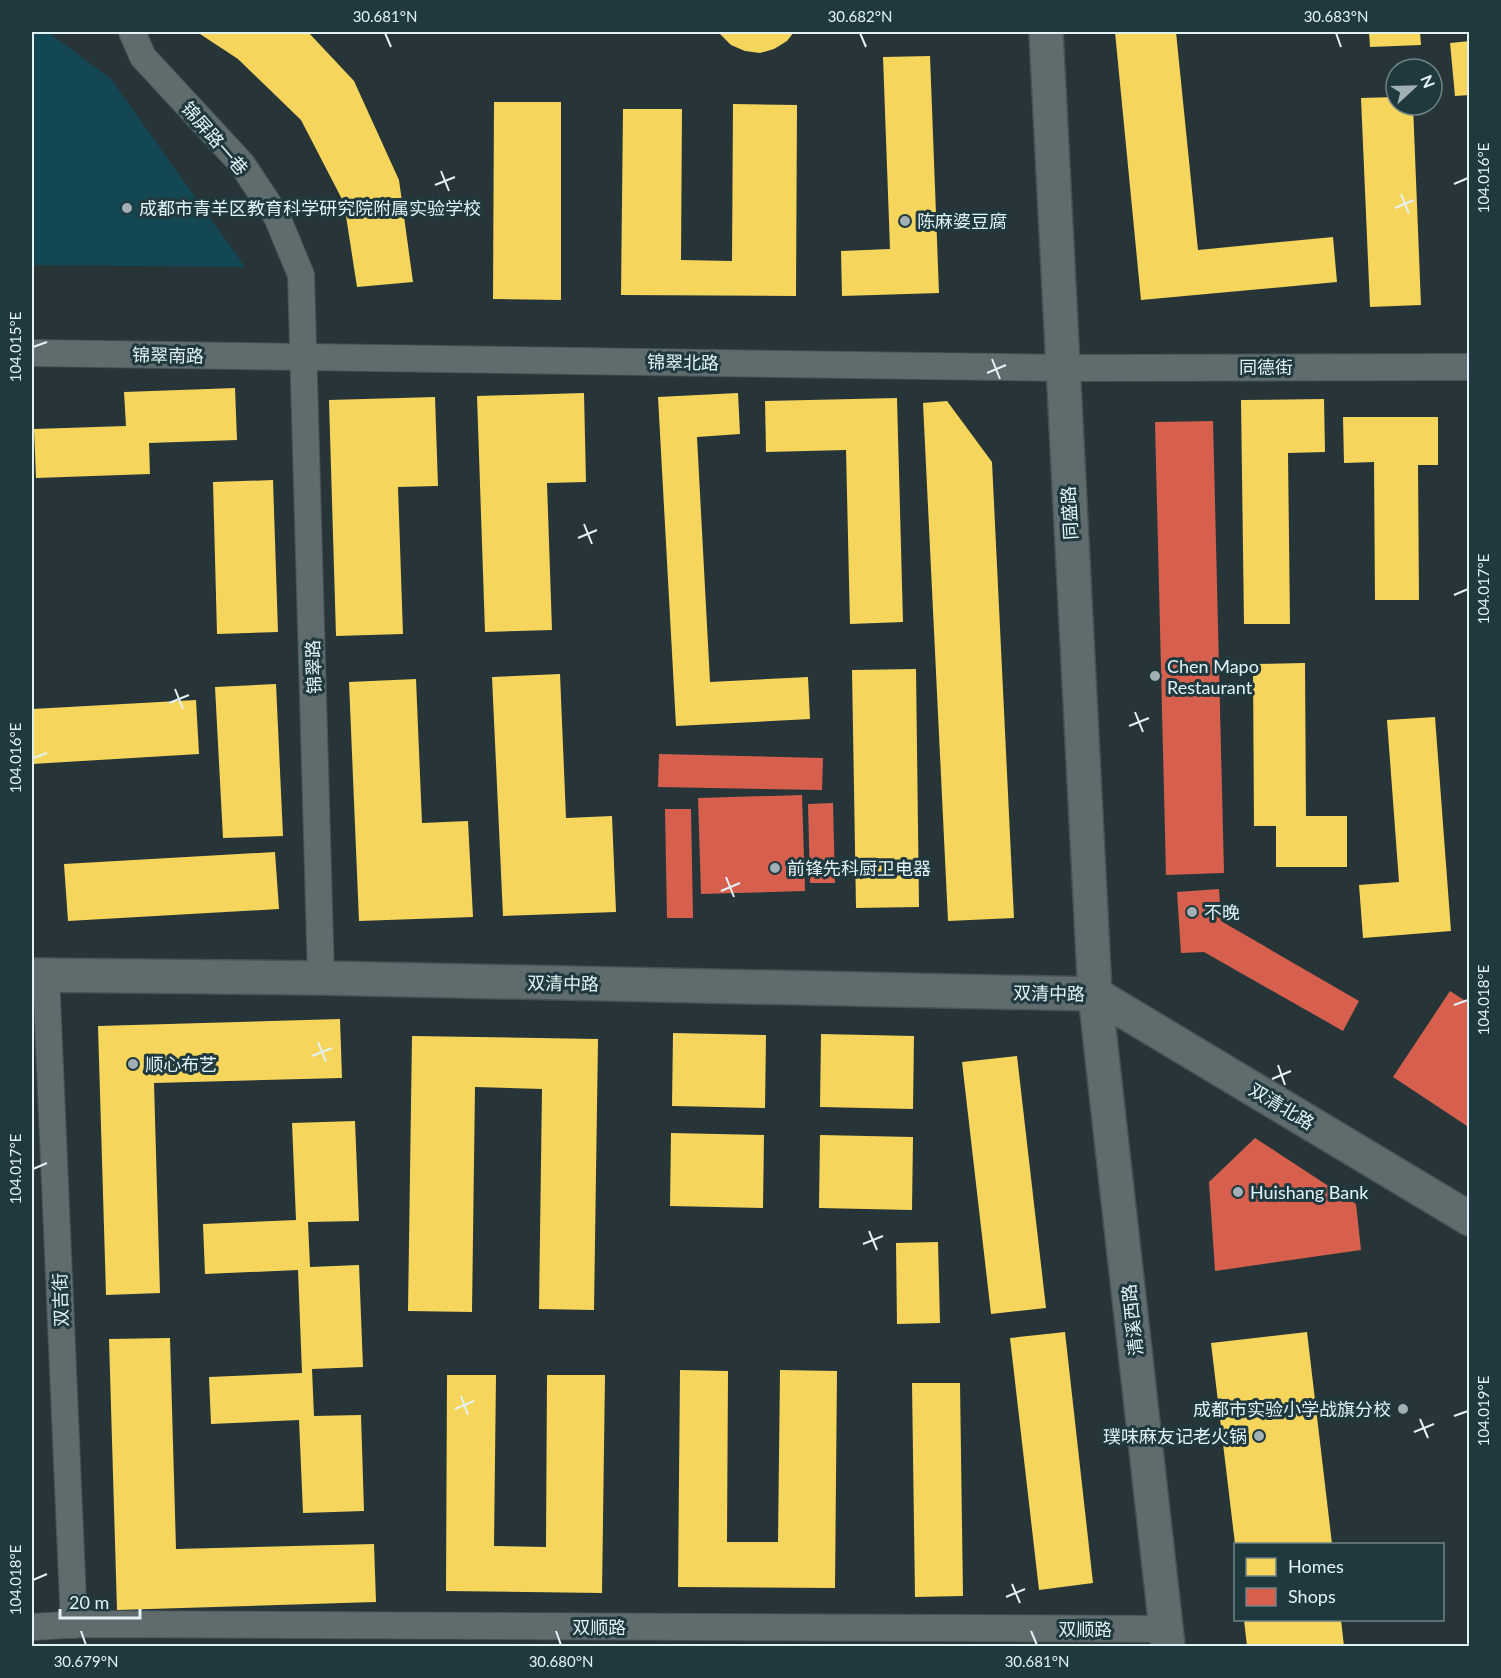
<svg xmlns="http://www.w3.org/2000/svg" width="1501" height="1678" viewBox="0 0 1501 1678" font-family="Lato,'Noto Sans SC',sans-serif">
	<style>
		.green { fill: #134753 }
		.homes { fill: #f6d55c }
		.shops { fill: #d6604d }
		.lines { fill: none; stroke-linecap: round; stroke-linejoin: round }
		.street-casing { stroke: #475356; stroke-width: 28 }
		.secondary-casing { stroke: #475356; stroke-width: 36 }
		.street { stroke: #606b6e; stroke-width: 26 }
		.secondary { stroke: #606b6e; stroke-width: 33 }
		.ticks { fill: none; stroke: #e3f2f6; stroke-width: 2 }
		.poi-dot { fill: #a1b0b4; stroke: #20393f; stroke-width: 2 }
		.labels { text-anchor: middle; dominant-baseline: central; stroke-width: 6; stroke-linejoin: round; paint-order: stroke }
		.street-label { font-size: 18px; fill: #e3f2f6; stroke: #20393f }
		.poi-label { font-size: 18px; fill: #e3f2f6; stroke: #20393f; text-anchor: start }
		.neatline { fill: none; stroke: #e3f2f6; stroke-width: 2 }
		.ticks-label { font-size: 15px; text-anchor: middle; fill: #e3f2f6 }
	</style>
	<rect width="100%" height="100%" fill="#273538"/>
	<!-- green -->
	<path class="green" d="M32 32H48L111 79 245 267 32 265Z"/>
	<!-- homes -->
	<g class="homes">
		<path d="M197 32H308L354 81 399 180 413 282 357 287 344 203 301 120 238 59Z"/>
		<path d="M718 32H794L787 41 774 49 760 53 745 51 731 45Z"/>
		<path d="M1115 32H1176L1198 250 1333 237 1337 282 1141 300Z"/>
		<path d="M1369 32H1420L1421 45 1370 47Z"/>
		<path d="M1470 41V95L1455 96 1450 43Z"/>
		<path d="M930 56 939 293 842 296 841 251 890 249 883 57Z"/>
		<path d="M1396 97V105H1413L1421 305 1370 307 1361 98Z"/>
		<path d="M494 102H561V300L493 299Z"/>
		<path d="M733 104 797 105 796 296 621 295 623 109H682L681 260 732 261Z"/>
		<path d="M235 388 237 440 149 443 150 474 36 478 34 429 126 426 124 392Z"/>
		<path d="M584 393 586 482 547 483 552 630 485 632 477 396Z"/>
		<path d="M738 393 740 434 697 437 710 682 808 677 810 719 676 726 658 397Z"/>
		<path d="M435 397 438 486 398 487 403 634 336 636 329 400Z"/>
		<path d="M897 398 903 622 850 624 846 450 766 452 765 401Z"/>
		<path d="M1324 399 1325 452 1288 453 1290 624H1244L1241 400Z"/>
		<path d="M947 401 992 462 1014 918 948 921 923 403Z"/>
		<path d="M1343 417H1438V465H1418L1419 600H1375L1374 462 1344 463Z"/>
		<path d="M273 480 278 632 217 634 213 482Z"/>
		<path d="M1305 663 1306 816H1347V867H1276V826H1254L1253 664Z"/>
		<path d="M916 669 919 907 856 908 852 670Z"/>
		<path d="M560 674 566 818 612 816 616 912 503 916 492 677Z"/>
		<path d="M416 679 422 823 468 821 473 917 359 921 349 682Z"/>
		<path d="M276 684 283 836 223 838 215 687Z"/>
		<path d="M196 700 199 754 32 764V709Z"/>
		<path d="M1435 717 1451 931 1363 938 1359 885 1399 882 1387 720Z"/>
		<path d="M275 852 279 909 68 921 64 864Z"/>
		<path d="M340 1019 342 1078 154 1083 160 1293 106 1295 98 1026Z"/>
		<path d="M673 1033 766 1035 765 1108 672 1106Z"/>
		<path d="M821 1034 914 1036 913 1109 820 1107Z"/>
		<path d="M412 1036 598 1039 594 1310 539 1309 542 1089 475 1087 472 1312 408 1311Z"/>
		<path d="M1017 1056 1046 1308 991 1314 962 1062Z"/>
		<path d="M355 1121 359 1221 308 1222 310 1267 359 1265 363 1367 312 1369 314 1416 361 1415 364 1511 303 1513 299 1420 211 1424 209 1377 302 1373 298 1270 205 1274 203 1224 296 1220 292 1123Z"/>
		<path d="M671 1133 764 1135 763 1208 670 1206Z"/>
		<path d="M820 1135 913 1137 912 1210 819 1208Z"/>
		<path d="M938 1242 940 1323 897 1324 896 1243Z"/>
		<path d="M1065 1332 1093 1583 1039 1590 1010 1338Z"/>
		<path d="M1307 1332 1332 1544H1235L1211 1343Z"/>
		<path d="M170 1338 176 1549 374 1544 376 1602 117 1610 109 1339Z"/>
		<path d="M680 1370 728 1371 727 1542H778L780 1370 837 1371 835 1588 678 1587Z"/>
		<path d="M447 1375H496L494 1546 546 1547 547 1375H605L602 1593 446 1591Z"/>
		<path d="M912 1383H960L963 1596 915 1597Z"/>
		<path d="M1244 1620H1341L1344 1646H1247Z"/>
	</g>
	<!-- shops -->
	<g class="shops">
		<path d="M1213 421 1224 873 1166 875 1155 422Z"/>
		<path d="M659 754 823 758 822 790 658 787Z"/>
		<path d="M802 795 805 891 701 894 698 798Z"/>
		<path d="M833 803 835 883H810L808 804Z"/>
		<path d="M665 809H691L693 918H667Z"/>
		<path d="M1219 889 1221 921 1359 1001 1343 1031 1204 952 1181 953 1177 892Z"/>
		<path d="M1450 991 1470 1004V1128L1393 1077Z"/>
		<path d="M1255 1138 1356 1204 1361 1250 1215 1271 1209 1182Z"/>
	</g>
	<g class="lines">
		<defs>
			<g id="street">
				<path d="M132 32 143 57 242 164 277 217 301 275 321 978"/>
				<path d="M32 353 1062 368 1470 367"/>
				<path d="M46 975 74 1625"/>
				<path d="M32 1627 83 1624 1167 1629"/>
			</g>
			<g id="secondary">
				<path d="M1046 32 1095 994 1168 1646"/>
				<path d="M32 975 321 978 1095 994 1470 1219"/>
			</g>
		</defs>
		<!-- street casing -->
		<use href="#street" class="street-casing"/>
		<!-- secondary casing -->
		<use href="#secondary" class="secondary-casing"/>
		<!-- street -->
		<use href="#street" class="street"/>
		<!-- secondary -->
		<use href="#secondary" class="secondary"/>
	</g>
	<!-- ticks -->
	<path class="ticks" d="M385 33 391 47M860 33 866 47M1336 33 1341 47M441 171 449 191M1454 184 1468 178M435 185 455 177M1401 194 1409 214M1395 208 1414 200M33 347 47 342M992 359 1000 379M987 373 1006 365M584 524 592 544M578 538 597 530M1454 595 1468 589M175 689 183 709M169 703 189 695M1135 712 1143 732M1129 726 1149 718M33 758 47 753M726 877 734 897M721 891 740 883M1454 1005 1468 1000M318 1042 326 1062M312 1056 332 1048M1278 1065 1285 1085M1272 1079 1291 1071M33 1169 47 1163M869 1231 877 1250M863 1244 883 1236M461 1396 468 1415M455 1409 474 1401M1454 1416 1468 1411M1420 1419 1428 1438M1414 1432 1434 1424M33 1580 47 1574M1012 1584 1020 1603M1006 1597 1025 1589M81 1631 86 1645M556 1631 561 1645M1031 1631 1037 1645"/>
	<!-- markers -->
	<g class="poi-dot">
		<circle cx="127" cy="208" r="6"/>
		<circle cx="905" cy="221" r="6"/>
		<circle cx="1155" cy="676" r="6"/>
		<circle cx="775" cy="868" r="6"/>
		<circle cx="1192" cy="912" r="6"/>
		<circle cx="133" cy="1064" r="6"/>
		<circle cx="1238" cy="1192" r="6"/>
		<circle cx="1403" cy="1409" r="6"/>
		<circle cx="1259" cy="1436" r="6"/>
	</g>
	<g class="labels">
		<!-- street labels -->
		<g class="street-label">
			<text transform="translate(215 138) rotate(49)">锦屏路一巷</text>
			<text transform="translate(168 355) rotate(1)">锦翠南路</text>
			<text transform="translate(683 362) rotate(1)">锦翠北路</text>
			<text x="1266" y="367">同德街</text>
			<text transform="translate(1069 513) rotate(-93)">同盛路</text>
			<text transform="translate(313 667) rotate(-92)">锦翠路</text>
			<text transform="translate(563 983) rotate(1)">双清中路</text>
			<text transform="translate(1049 993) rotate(1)">双清中路</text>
			<text transform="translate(1282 1106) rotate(31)">双清北路</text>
			<text transform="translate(60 1300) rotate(-92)">双吉街</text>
			<text transform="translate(1132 1320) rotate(-96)">清溪西路</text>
			<text x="599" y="1627">双顺路</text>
			<text x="1085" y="1629">双顺路</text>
		</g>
		<!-- poi labels -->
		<g class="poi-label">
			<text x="139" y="208">成都市青羊区教育科学研究院附属实验学校</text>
			<text x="917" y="221">陈麻婆豆腐</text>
			<text x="1167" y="666">Chen Mapo<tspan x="1167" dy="21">Restaurant</tspan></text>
			<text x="787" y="868">前锋先科厨卫电器</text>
			<text x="1204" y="912">不晚</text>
			<text x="145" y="1064">顺心布艺</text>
			<text x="1250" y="1192">Huishang Bank</text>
			<text x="1391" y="1409" text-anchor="end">成都市实验小学战旗分校</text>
			<text x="1247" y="1436" text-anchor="end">璞味麻友记老火锅</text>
		</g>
	</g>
	<!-- border -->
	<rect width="1501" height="1678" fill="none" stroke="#20393f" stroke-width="66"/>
	<!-- legend -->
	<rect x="1234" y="1543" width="210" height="78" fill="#20393f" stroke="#6e8388" stroke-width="1.5"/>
	<rect x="1246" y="1558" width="30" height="18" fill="#f6d55c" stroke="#6e8388" stroke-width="1.5"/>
	<text x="1288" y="1573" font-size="18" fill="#e3f2f6">Homes</text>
	<rect x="1246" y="1588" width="30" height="18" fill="#d6604d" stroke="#6e8388" stroke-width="1.5"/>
	<text x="1288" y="1603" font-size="18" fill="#e3f2f6">Shops</text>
	<!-- north arrow -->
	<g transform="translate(1414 87) rotate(68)"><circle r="28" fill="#20393f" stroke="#6e8388" stroke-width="1.5"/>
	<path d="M0-4.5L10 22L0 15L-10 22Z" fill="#a1b0b4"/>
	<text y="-9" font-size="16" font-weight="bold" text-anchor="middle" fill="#e3f2f6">N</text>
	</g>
	<!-- scale -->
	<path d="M60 1609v9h80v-9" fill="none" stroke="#e3f2f6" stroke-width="3"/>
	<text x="69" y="1609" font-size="18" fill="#e3f2f6" stroke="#20393f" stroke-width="4.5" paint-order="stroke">20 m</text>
	<rect x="33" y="33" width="1435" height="1612" class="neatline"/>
	<g class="ticks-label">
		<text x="385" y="22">30.681°N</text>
		<text x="860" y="22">30.682°N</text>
		<text x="1336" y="22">30.683°N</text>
		<text transform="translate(1484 178) rotate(-90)" y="5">104.016°E</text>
		<text transform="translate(16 347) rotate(-90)" y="5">104.015°E</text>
		<text transform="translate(1484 589) rotate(-90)" y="5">104.017°E</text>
		<text transform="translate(16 758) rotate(-90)" y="5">104.016°E</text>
		<text transform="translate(1484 1000) rotate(-90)" y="5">104.018°E</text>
		<text transform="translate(16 1169) rotate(-90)" y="5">104.017°E</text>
		<text transform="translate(1484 1411) rotate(-90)" y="5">104.019°E</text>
		<text transform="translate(16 1580) rotate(-90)" y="5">104.018°E</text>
		<text x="86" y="1667">30.679°N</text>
		<text x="561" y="1667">30.680°N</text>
		<text x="1037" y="1667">30.681°N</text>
	</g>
</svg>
